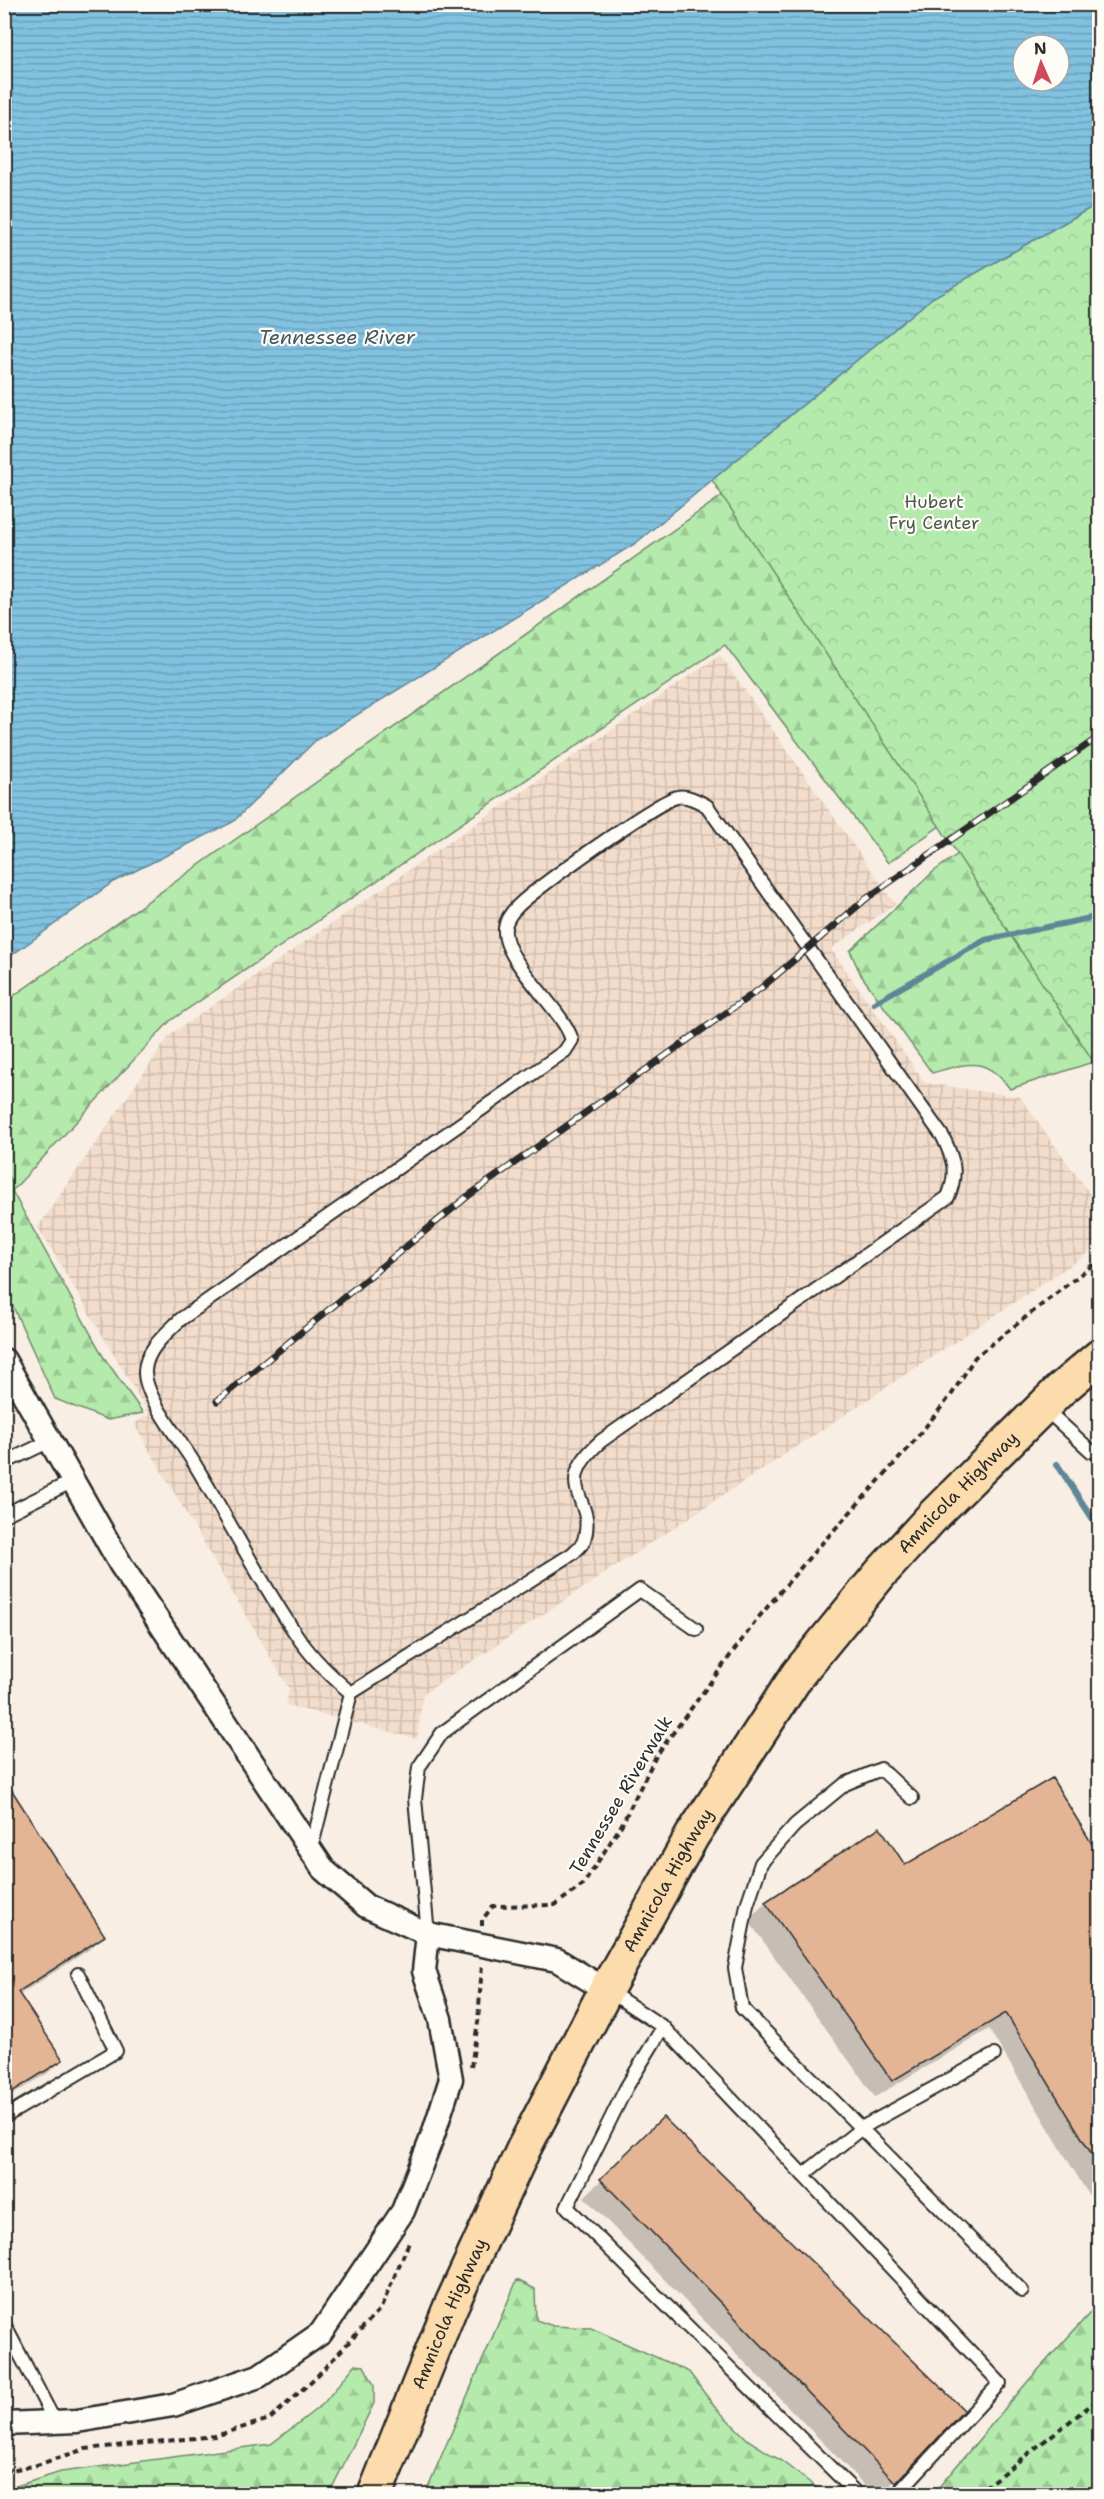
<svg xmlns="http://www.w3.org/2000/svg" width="1104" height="2499" viewBox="0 0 1104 2499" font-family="'Shantell Sans',sans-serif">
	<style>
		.industrial { fill: url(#industrial-grid) }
		.forest { fill: url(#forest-firs); stroke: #708a6c; stroke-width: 1.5 }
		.park { fill: url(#park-crowns); stroke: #708a6c; stroke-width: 1.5 }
		.water { fill: url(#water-rules); stroke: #5f8698; stroke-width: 1.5; fill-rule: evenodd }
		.shadow { fill: #0003 }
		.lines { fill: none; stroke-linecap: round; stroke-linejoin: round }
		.stream { stroke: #5f8698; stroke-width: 6 }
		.building { fill: #e4b595; stroke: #2b2b2b; stroke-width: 1.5 }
		.service-casing { stroke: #2b2b2b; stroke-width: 16 }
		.minor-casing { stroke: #2b2b2b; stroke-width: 27 }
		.primary-casing { stroke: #2b2b2b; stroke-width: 38 }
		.path { stroke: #2b2b2b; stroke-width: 4; stroke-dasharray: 6 4.5; stroke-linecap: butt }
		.service { stroke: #fdfcf7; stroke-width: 12 }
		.minor { stroke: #fdfcf7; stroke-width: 22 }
		.primary { stroke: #fcdcac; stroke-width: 33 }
		.rail-casing { stroke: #2b2b2b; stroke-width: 7 }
		.rail { stroke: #fdfcf7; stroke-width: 4.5; stroke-dasharray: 14; stroke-linecap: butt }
		.labels { text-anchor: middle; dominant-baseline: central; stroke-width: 4.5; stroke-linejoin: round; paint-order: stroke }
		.park-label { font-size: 18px; fill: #4d5b4b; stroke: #fdfcf7 }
		.street-label { font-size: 18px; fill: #2b2b2b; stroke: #fdfcf7 }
		.water-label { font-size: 20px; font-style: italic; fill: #455862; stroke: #fdfcf7 }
	</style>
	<defs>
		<pattern id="industrial-grid" width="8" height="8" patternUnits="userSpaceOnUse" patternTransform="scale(1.5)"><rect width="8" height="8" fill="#f2ddcc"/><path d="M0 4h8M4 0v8" fill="none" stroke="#d0beaf"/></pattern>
		<pattern id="forest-firs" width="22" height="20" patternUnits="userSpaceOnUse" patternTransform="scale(1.5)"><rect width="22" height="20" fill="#b4eaac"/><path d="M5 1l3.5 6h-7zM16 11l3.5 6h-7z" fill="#9bc994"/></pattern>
		<pattern id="park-crowns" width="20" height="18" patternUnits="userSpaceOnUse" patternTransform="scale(1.5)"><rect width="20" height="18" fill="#b4eaac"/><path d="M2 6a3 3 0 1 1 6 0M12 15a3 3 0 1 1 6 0" fill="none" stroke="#9bc994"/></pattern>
		<pattern id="water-rules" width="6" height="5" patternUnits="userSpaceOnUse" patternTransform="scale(1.5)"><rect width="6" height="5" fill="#81c2e1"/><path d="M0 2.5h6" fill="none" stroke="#6a9eb7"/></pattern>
	</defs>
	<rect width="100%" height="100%" fill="#f8eee3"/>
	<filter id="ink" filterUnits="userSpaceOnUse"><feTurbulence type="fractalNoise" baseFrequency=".0167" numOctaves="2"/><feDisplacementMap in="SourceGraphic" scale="12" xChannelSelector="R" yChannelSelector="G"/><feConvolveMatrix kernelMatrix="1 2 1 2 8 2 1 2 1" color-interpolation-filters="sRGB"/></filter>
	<g filter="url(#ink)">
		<!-- industrial -->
		<path class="industrial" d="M720 655 895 904 831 949 925 1083 1020 1097 1100 1208 1099 1242 1086 1255 423 1694 417 1739 286 1705 289 1689 134 1424 149 1414 38 1227 170 1035Z"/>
		<!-- forest -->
		<g class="forest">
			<path d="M791 447 1099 712 888 863 725 645 170 1021 12 1191 103 1356 143 1413 108 1420 55 1399 5 1289V1002Z"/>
			<path d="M1087 760 1099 1060 1010 1089C985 1055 968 1063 932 1073L861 975 850 951 933 872Z"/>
			<path d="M517 2280 535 2289 536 2320 553 2326 591 2328 689 2372 714 2406 748 2440 780 2460 825 2494H425Z"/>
			<path d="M1099 2303V2494H933L1029 2380Z"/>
			<path d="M355 2365 364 2366 374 2385V2403L329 2494H5L10 2488 61 2472 271 2444 323 2404Z"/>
		</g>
		<!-- park -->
		<path class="park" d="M1099 203V1070L712 480 932 298Z"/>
		<!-- water -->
		<path class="water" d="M5 4 1099 5V203L932 298 636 543 316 740 233 822 113 882 5 960ZM1023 45H1059V81H1023Z"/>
		<!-- shadow -->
		<g class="shadow">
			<path d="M4 1781 103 1936 90 1949 19 1995 61 2060 48 2073 4 2100Z"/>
			<path d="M879 1829 905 1867 1100 1860V2214L989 2029 875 2097 748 1920 765 1903Z"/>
			<path d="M601 2180 962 2410 882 2494H873L584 2197Z"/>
		</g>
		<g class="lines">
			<!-- stream -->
			<g class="stream">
				<path d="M874 1003 985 940 1100 916"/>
				<path d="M1057 1464 1100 1530"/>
			</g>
		</g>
		<!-- building -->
		<g class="building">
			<path d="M4 1778 105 1936 18 1992 63 2060 4 2097Z"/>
			<path d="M1052 1778 1100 1857V2168L1006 2013 892 2081 765 1902 880 1827 905 1865Z"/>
			<path d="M663 2117 964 2410 896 2483 600 2179Z"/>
		</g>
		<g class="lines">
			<defs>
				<g id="service">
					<path d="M1044 1408 1091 1451 1100 1453"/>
					<path d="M4 1463 50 1441"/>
					<path d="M4 1515 73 1481"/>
					<path d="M912 1798 881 1769 845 1784 795 1825 761 1863 747 1905 735 1968 742 2008 1022 2291"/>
					<path d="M311 1849 351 1693 572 1554C576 1550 583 1545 584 1540 598 1498 548 1488 601 1441L948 1197C958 1173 954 1160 943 1137L707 806C698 801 688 795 677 797 658 801 531 891 516 908 511 913 506 921 505 928 501 960 562 1007 572 1040L565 1051 181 1319C166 1334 146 1349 145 1371 144 1397 181 1441 194 1463 230 1522 261 1584 300 1640 315 1661 332 1677 351 1693"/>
					<path d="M428 1934 415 1799 419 1767 442 1733 640 1590 696 1629"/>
					<path d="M607 1990 663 2027 1000 2383 897 2494"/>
					<path d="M663 2027 626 2088 567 2207 857 2494"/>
					<path d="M4 2117 116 2051 78 1974"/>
					<path d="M803 2175 863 2127 994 2055"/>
					<path d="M4 2324 55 2422"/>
				</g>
				<g id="minor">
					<path d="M4 1360 121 1565 324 1870 366 1906 428 1934 557 1960 606 1990"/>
					<path d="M4 2424 77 2421 173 2405 259 2376 321 2333 403 2211 433 2135 451 2079 440 2019 424 1971 428 1934"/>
				</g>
				<g id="primary">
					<path id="s1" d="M375 2494 450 2308 524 2148 606 1990 692 1836 798 1674 880 1574 934 1515 1060 1390 1100 1356"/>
				</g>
			</defs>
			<!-- service casing -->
			<use href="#service" class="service-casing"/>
			<!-- minor casing -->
			<use href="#minor" class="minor-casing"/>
			<!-- primary casing -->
			<use href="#primary" class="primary-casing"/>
			<!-- path -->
			<g class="path">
				<path d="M482 1926V1920L493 1906 555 1905 583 1885 622 1824 656 1756 758 1618 814 1552 906 1451 952 1394 975 1357 1100 1259"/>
				<path d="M471 2067 478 2022 482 1964"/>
				<path d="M4 2471 34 2466 85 2449 215 2436 270 2419 317 2376 381 2308 410 2240"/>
				<path d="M976 2494 1100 2398"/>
			</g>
			<!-- service -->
			<use href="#service" class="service"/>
			<!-- minor -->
			<use href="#minor" class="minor"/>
			<!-- primary -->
			<use href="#primary" class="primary"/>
			<defs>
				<path id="rail" d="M217 1401 468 1196 761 988 867 898 1100 736"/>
			</defs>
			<!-- rail casing -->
			<use href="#rail" class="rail-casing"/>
			<!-- rail -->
			<use href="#rail" class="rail"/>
		</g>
	</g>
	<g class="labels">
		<!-- park labels -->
		<g class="park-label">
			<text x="934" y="502">Hubert<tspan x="934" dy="21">Fry Center</tspan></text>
		</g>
		<!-- street labels -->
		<g class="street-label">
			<text stroke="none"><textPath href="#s1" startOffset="1167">Amnicola Highway</textPath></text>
			<text transform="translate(621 1795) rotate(-59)">Tennessee Riverwalk</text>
			<text stroke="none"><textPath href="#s1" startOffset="681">Amnicola Highway</textPath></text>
			<text stroke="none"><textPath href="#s1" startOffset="195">Amnicola Highway</textPath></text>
		</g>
		<!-- water labels -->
		<g class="water-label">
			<text x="337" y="337">Tennessee River</text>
		</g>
	</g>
	<!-- margin -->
	<rect width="1104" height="2499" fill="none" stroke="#fdfcf7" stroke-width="24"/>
	<rect x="12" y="12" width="1080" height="2475" fill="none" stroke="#2b2b2b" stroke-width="2" filter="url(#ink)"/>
	<!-- north arrow -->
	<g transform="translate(1041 63) rotate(357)"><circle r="28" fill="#fdfcf7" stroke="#a9a8a5" stroke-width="1.5"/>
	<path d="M0-4.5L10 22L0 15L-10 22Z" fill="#d1495b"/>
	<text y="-9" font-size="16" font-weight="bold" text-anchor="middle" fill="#2b2b2b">N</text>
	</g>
</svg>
